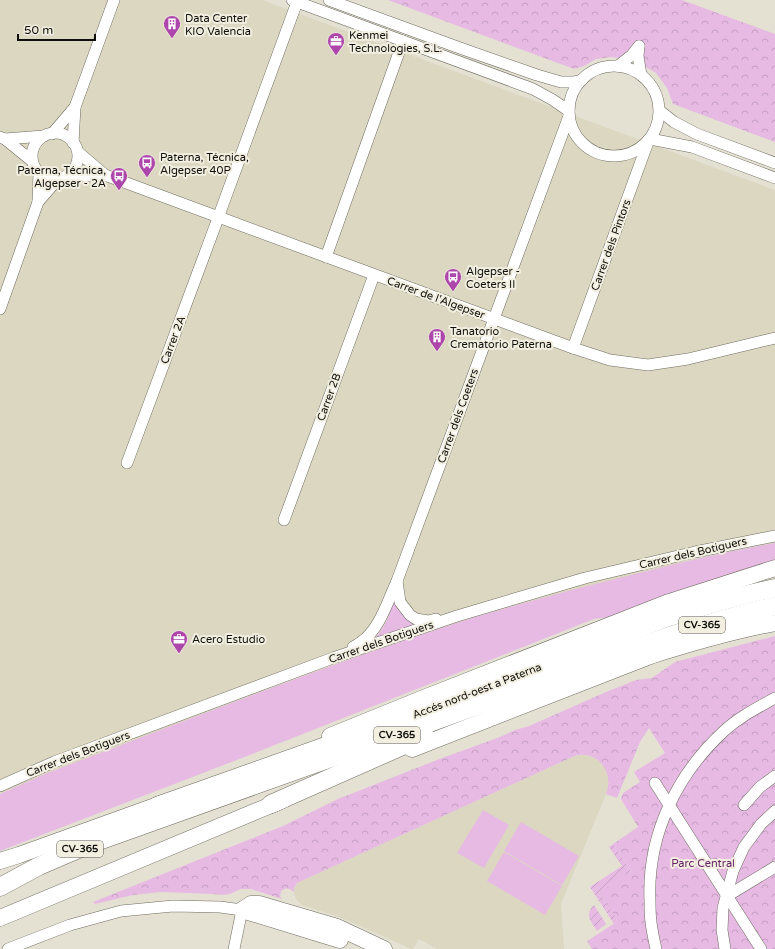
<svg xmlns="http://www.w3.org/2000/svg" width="775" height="949" viewBox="0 0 775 949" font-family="'Varela Round',sans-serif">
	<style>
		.built { fill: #dbd7c1 }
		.grass { fill: #e7bae4 }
		.forest { fill: url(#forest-crowns) }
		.garden { fill: url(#garden-furrows) }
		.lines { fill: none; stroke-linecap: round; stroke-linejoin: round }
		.street-casing { stroke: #6f6c60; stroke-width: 12 }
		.secondary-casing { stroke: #6f6c60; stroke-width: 17 }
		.primary-casing { stroke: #6f6c60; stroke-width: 19 }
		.street { stroke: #fff; stroke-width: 11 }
		.secondary { stroke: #fff; stroke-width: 16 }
		.primary { stroke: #fff; stroke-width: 18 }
		.labels { text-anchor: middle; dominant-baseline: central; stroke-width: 4; stroke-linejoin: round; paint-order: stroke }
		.shield { fill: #f2eee0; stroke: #54524b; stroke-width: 1 }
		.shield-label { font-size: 10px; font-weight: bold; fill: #100f0b }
		.poi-label { font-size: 11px; fill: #100f0b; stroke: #f2eee0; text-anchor: start }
		.street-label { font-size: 11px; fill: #100f0b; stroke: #f2eee0 }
		.park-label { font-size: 11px; fill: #651f64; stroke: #f2eee0 }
	</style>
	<defs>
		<pattern id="forest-crowns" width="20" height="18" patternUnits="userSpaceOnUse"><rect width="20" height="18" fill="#e7bae4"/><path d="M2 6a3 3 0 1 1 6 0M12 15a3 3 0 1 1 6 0" fill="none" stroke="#c59fc2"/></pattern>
		<pattern id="garden-furrows" width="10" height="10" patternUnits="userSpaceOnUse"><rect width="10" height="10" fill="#e7bae4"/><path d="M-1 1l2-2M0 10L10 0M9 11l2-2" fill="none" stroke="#c59fc2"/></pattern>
	</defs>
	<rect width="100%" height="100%" fill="#e4e1d3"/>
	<!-- built -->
	<g class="built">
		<path d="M0 0H262L775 190V554L0 812Z"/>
		<path d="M579 755H586L595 758 602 764 607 770 609 778 608 789 561 904 564 949H437L419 939 413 949H411L374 932 339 917 302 905 296 899 294 894V889L297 883 570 758Z"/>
	</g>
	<!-- grass -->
	<g class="grass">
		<path d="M775 543V561L618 616 594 619 242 758 0 851V794L45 774C187 720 328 664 472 618 529 601 586 586 643 572 687 561 731 551 775 543Z"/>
		<path d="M394 602H395C399 613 406 619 416 624L375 638C385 627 389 617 393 603Z"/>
		<path d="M483 810 509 825 484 868 457 853Z"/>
		<path d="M521 822 579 856 562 885 504 851Z"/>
		<path d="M504 852 562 886 545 915 487 881Z"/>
	</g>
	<!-- forest -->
	<g class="forest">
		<path d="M388 0H682L775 34V142L673 104 667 88 656 73 634 60 611 57 596 59 584 66 574 69Z"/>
		<path d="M775 636V949H592L587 941 618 921 599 892 631 871 613 844 638 827 621 799 623 793 640 782 634 772 665 753 649 728 640 742 617 798 606 794C614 775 601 753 579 755 576 755 573 757 570 758L297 883 294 888V892C289 888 286 887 281 891L280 896 282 899 251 889H241L230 894 222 895 212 894 161 892 133 895 95 904 93 902 283 826 338 799 442 758 500 737 515 730 529 726 606 692 636 680 652 678 675 662Z"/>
	</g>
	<!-- garden -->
	<g class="garden">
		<path d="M613 844 631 871 599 892 618 921 614 924 590 887 622 866 609 847Z"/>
		<path d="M594 905 606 924 597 931C591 920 584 916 594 905Z"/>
	</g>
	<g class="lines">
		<defs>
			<g id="street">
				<path d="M292 0 533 89 553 100 569 111"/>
				<path d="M329 0 460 48 537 75 561 82H573L582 80"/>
				<path d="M639 46 638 56 641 75"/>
				<path d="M618 66 632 55 639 46"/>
				<circle cx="614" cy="111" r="45"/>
				<path d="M660 111 674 122 697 134 775 163"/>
				<circle cx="55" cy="156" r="23"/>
				<path d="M52 134 75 107"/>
				<path d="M0 137 5 139 32 161"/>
				<path d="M5 139 44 136"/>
				<path d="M650 139 692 147 775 178"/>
				<path d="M73 143 75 107 114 0"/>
				<path d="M78 152 105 175 573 348 610 360 648 365 688 359 775 338"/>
				<path d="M67 176 105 175"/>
				<path d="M38 202 58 179"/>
				<path d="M326 257 403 41"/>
				<path d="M0 309 38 202 39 173"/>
				<path d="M573 348 648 142"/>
				<path d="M127 463 214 229 297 2"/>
				<path d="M284 520 374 275"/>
				<path d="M397 581 400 602 410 615 416 619 428 621 436 619"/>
				<path d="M353 647C356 645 359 644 361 642 380 629 388 600 397 581L569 116"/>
				<path d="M655 783 761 949"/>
				<path d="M0 786 54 762 333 658 457 616 585 578 695 552 775 536"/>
				<path d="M744 805 760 787 775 776"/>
				<path d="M727 896 775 867"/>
				<path d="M8 949 70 925 121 911 173 906 220 907 242 910 234 949"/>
				<path d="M656 949C654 940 652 931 651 922 650 915 650 908 650 901 647 836 676 775 724 731 739 717 757 708 775 698"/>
				<path d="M725 949 722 930 723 908 733 871 744 847 761 824 775 811"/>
			</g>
			<g id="secondary">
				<path d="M330 736 421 699 669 602 775 568"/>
				<path d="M412 749 650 656C691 643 732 631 775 623"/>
				<path d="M0 861 19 855 169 801"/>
				<path d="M242 910 251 904H259L337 927 384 949"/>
				<path d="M242 910 340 940"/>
				<path d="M0 918 283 800"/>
			</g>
			<g id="primary">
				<path d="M390 725 663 619C700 607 737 596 775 588"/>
				<path d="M271 804 425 736"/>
				<path d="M157 806 399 720"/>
				<path d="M0 887 39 866 90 844 163 818 432 722 672 635C706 624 740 614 775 606"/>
			</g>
		</defs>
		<!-- street casing -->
		<use href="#street" class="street-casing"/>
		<!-- secondary casing -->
		<use href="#secondary" class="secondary-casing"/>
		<!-- primary casing -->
		<use href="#primary" class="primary-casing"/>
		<!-- street -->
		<use href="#street" class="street"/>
		<!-- secondary -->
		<use href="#secondary" class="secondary"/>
		<!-- primary -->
		<use href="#primary" class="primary"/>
	</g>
	<!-- icons -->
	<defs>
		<symbol id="building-pin" viewBox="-11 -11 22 30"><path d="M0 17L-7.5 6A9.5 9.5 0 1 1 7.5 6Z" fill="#ac46aa" stroke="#f2eee0"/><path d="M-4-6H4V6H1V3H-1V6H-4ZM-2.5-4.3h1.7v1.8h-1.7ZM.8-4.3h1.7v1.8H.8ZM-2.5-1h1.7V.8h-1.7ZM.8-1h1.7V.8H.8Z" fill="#fff"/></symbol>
		<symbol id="office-pin" viewBox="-11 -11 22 30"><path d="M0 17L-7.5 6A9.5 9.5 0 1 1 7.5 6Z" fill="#ac46aa" stroke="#f2eee0"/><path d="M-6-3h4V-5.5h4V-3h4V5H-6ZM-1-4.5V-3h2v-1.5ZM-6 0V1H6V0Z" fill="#fff"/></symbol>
		<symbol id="bus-pin" viewBox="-11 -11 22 30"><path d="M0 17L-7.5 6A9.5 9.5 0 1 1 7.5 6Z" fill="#ac46aa" stroke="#f2eee0"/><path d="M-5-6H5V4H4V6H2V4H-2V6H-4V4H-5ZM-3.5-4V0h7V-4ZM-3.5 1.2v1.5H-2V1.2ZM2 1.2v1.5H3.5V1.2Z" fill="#fff"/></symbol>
	</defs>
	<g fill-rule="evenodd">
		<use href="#building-pin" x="162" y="14" width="20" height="27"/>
		<use href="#office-pin" x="326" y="31" width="20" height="27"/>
		<use href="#bus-pin" x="137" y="153" width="20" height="27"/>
		<use href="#bus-pin" x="109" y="166" width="20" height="27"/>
		<use href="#bus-pin" x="443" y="267" width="20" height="27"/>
		<use href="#building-pin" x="427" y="327" width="20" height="27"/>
		<use href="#office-pin" x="169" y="629" width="20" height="27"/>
	</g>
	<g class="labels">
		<!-- shield labels -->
		<g class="shield">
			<rect x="679" y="617" width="46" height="16" rx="3"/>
			<rect x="374" y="727" width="46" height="16" rx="3"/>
			<rect x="57" y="841" width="46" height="16" rx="3"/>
		</g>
		<g class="shield-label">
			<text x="702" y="625">CV-365</text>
			<text x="397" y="735">CV-365</text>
			<text x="80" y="849">CV-365</text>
		</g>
		<!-- poi labels -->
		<g class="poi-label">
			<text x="185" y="18">Data Center<tspan x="185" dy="13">KIO Valencia</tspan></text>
			<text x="349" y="35">Kenmei<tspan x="349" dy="13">Technologies, S.L.</tspan></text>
			<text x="160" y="157">Paterna, Técnica,<tspan x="160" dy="13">Algepser 40P</tspan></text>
			<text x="106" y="170" text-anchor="end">Paterna, Técnica,<tspan x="106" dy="13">Algepser - 2A</tspan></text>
			<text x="466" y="271">Algepser -<tspan x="466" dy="13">Coeters II</tspan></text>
			<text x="450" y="331">Tanatorio<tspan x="450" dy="13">Crematorio Paterna</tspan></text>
			<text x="192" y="639">Acero Estudio</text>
		</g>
		<!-- street labels -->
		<g class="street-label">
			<text transform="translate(611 245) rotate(-70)">Carrer dels Pintors</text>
			<text transform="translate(436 298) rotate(20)">Carrer de l'Algepser</text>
			<text transform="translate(173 340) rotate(-69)">Carrer 2A</text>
			<text transform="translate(329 397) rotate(-70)">Carrer 2B</text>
			<text transform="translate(458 416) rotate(-70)">Carrer dels Coeters</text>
			<text transform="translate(693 553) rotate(-13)">Carrer dels Botiguers</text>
			<text transform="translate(381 642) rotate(-19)">Carrer dels Botiguers</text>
			<text transform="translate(477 691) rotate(-21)">Accés nord-oest a Paterna</text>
			<text transform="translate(78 754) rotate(-21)">Carrer dels Botiguers</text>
		</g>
		<!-- park labels -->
		<g class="park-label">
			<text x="703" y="863">Parc Central</text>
		</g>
	</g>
	<!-- scale -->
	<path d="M18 34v6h77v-6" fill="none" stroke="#100f0b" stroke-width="2"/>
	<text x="24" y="34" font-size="12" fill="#100f0b" stroke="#f2eee0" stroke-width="3" paint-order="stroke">50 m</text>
</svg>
